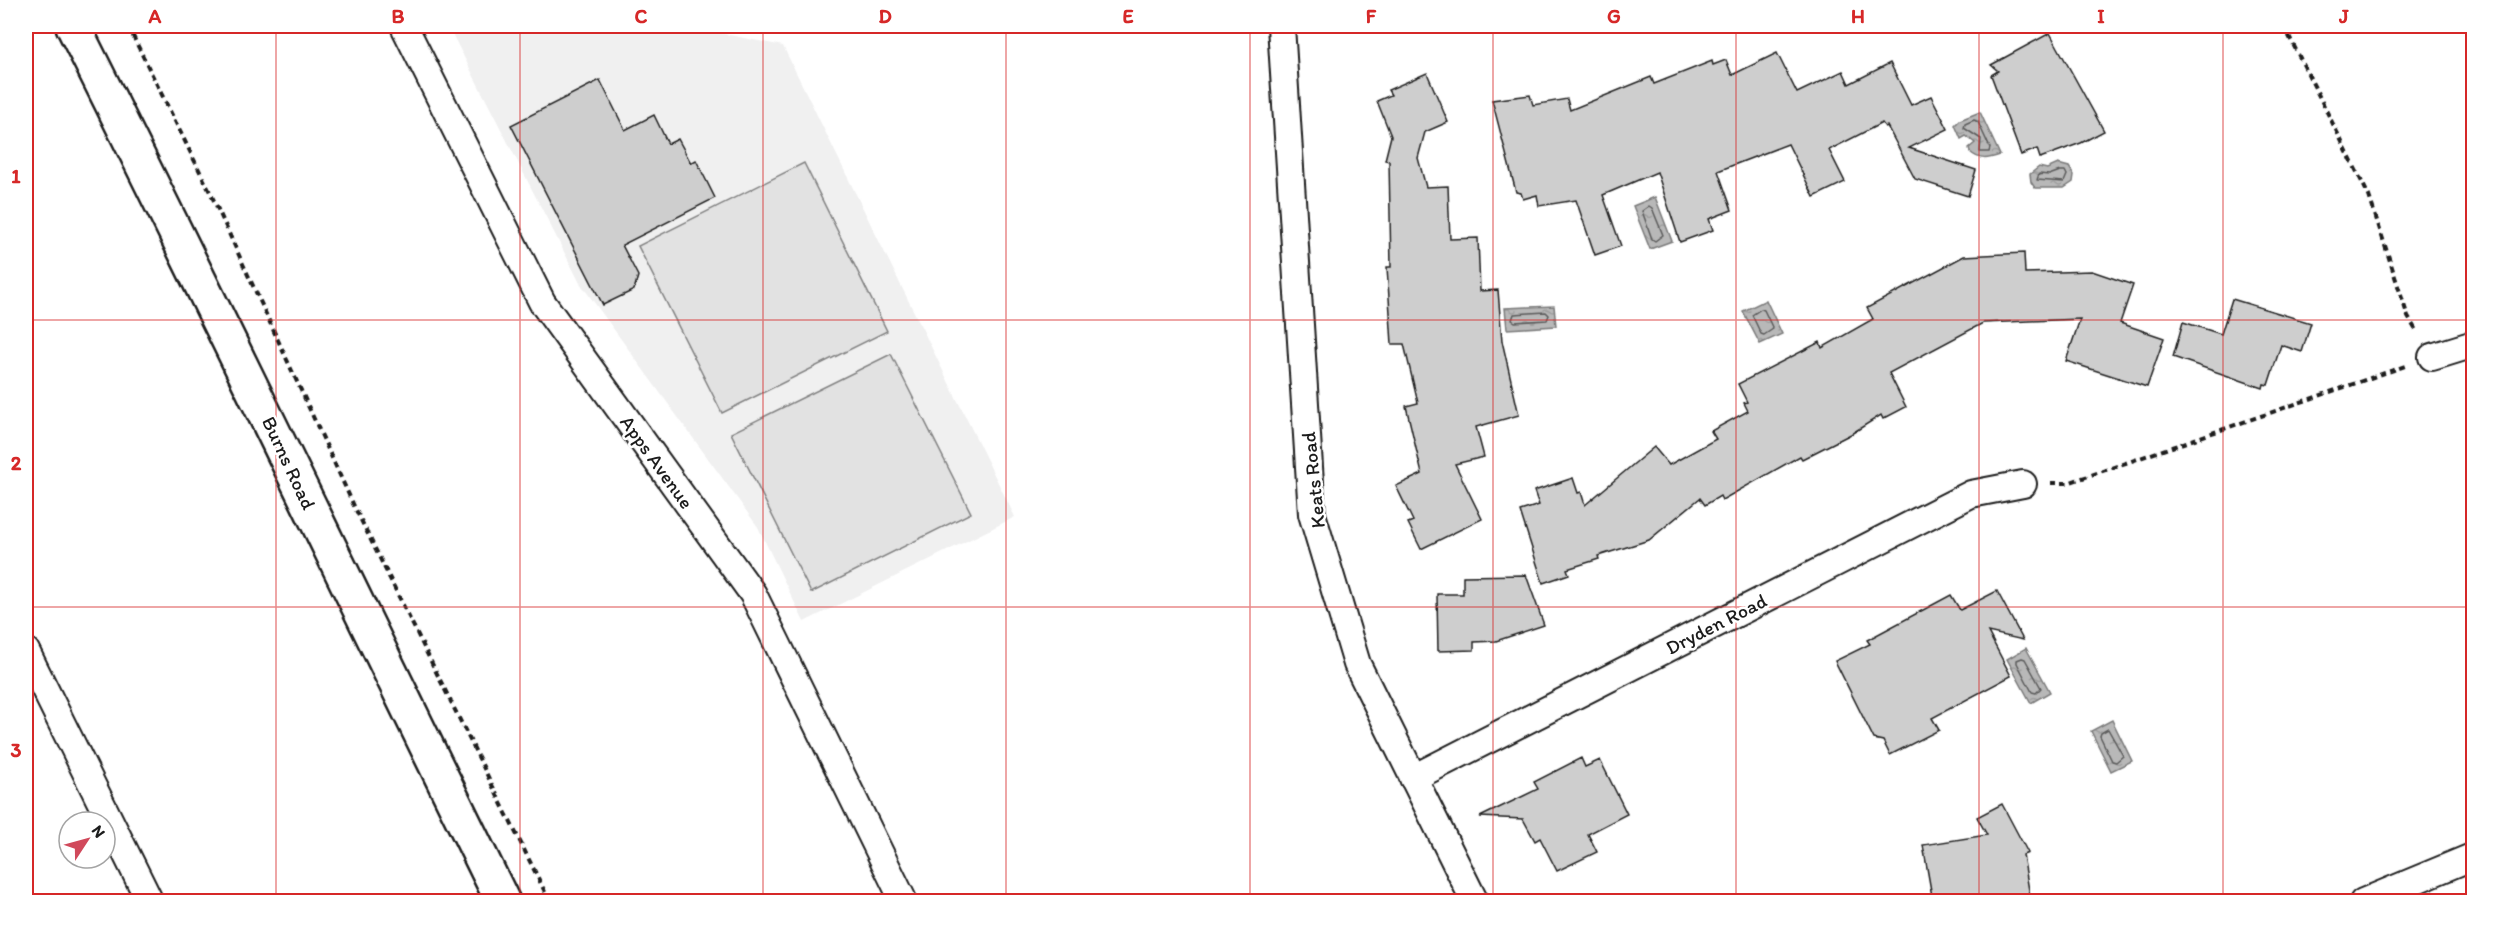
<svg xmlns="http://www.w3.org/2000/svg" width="2499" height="927" viewBox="0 0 2499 927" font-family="Itim,sans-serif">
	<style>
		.built { fill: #f0f0f0 }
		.pitch { fill: #e2e2e2; stroke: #7f7f7f; stroke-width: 1.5 }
		.water { fill: url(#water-ripples); stroke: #7a7a7a; stroke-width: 1.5 }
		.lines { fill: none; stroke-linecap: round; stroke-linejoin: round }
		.shore { stroke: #5a5a5a; stroke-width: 1.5 }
		.building { fill: #cecece; stroke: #1c1c1c; stroke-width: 1.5 }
		.street-casing { stroke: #1c1c1c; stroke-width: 30 }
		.secondary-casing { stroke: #1c1c1c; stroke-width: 38 }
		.path { stroke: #1c1c1c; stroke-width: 4; stroke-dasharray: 6 4.5; stroke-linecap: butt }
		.street { stroke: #fff; stroke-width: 26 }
		.secondary { stroke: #fff; stroke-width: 33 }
		.grid { fill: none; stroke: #d62828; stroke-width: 1.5; stroke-opacity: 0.55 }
		.labels { text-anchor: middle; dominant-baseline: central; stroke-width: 5; stroke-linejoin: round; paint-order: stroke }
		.street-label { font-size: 20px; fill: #1c1c1c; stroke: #fff }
		.neatline { fill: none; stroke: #d62828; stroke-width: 2 }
		.grid-label { font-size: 20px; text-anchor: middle; font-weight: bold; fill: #d62828 }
	</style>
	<defs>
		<pattern id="water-ripples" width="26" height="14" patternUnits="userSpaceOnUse" patternTransform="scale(1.5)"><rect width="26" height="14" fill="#b8b8b8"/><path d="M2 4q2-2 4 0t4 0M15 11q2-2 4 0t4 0" fill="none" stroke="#9e9e9e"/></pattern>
	</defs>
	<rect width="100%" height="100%" fill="#fff"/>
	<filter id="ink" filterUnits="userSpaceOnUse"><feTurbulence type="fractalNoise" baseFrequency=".0167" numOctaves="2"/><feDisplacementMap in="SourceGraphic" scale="12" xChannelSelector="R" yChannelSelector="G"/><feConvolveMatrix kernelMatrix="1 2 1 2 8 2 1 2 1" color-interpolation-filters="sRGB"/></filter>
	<g filter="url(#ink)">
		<!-- built -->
		<path class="built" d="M448 26H685L783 46 1015 517 804 622 758 527 580 283Z"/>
		<!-- pitch -->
		<g class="pitch">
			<path d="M804 163 887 331 722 413 638 246Z"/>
			<path d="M891 354 971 513 811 593 731 433Z"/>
		</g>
		<!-- water -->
		<g class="water">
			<path d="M1980 112 2000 155C1988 159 1980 161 1970 152L1969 148 1975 143 1966 136 1961 139 1955 125 1960 120Z"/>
			<path d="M2058 164 2069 167 2074 175 2073 182 2064 188H2035L2031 182 2030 174 2039 167 2047 169Z"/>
			<path d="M1655 197 1672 241 1650 249 1633 206Z"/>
			<path d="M1766 300 1782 334 1760 344 1743 311Z"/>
			<path d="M1554 306 1556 326 1507 329 1505 308Z"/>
			<path d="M2026 648 2050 692 2031 703 2007 659Z"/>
			<path d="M2112 720 2132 761 2111 771 2091 731Z"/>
		</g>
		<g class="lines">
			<!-- shore -->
			<g class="shore">
				<path d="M1974 120 1978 122 1990 148 1989 152H1980L1981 139 1964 128 1965 124Z"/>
				<path d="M2060 171H2065L2067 175 2064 182 2037 180 2039 174 2049 175Z"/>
				<path d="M1649 206 1652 208 1663 235 1655 241 1652 239 1642 211Z"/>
				<path d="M1761 309 1764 310 1773 329 1764 335 1761 334 1752 315Z"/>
				<path d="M1546 312 1549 315 1547 320 1515 322 1512 320 1514 314Z"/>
				<path d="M2022 658 2025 659 2041 688 2036 693 2032 692 2017 663V660Z"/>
				<path d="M2108 729 2123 756 2116 762 2112 761 2100 736 2101 733Z"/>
			</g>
		</g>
		<!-- building -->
		<g class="building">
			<path d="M2050 33 2104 131 2081 143 2040 158 2037 149 2021 155 1991 75 1998 71 1991 65Z"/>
			<path d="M1777 53 1797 93 1843 71 1849 84 1890 63 1911 105 1931 96 1948 129 1909 148 1976 170 1968 196 1915 179 1887 126 1885 127 1882 123 1829 150 1845 182 1814 197 1788 144 1718 171 1732 210 1709 219 1713 230 1680 242 1657 172 1603 195 1621 246 1595 255 1576 200 1539 206 1537 195 1523 199 1521 193 1516 192 1492 100 1530 95 1533 105 1567 99 1570 110 1651 77 1654 84 1712 61 1713 65 1726 60 1732 75Z"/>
			<path d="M1427 73 1448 122 1425 132 1418 158 1426 187 1448 186 1450 239 1478 238 1480 291 1498 290 1502 341 1519 415 1476 427 1484 457 1455 464 1482 519 1421 549 1408 523 1413 521 1396 486 1422 474 1406 406 1418 403 1404 344H1392L1387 267H1391L1389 161 1385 160 1391 136 1377 101 1391 95 1388 90Z"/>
			<path d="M600 80 625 130 654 115 668 144 678 139 691 163 696 160 715 198 622 245 638 276 634 290 603 305 511 125Z"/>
			<path d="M2024 253 2025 273 2092 271 2133 285 2120 323 2164 338 2147 387 2066 361 2080 319 1983 323 1889 373 1906 407 1883 419 1881 415 1851 434 1802 459 1800 456 1722 500 1720 496 1705 505 1700 498 1649 540 1598 556 1599 559 1567 569 1569 574 1543 583 1520 511 1539 505 1534 491 1573 478 1578 493 1581 492 1585 505 1654 447 1669 465 1716 439 1711 431 1748 411 1744 403 1747 402 1738 384 1820 342 1822 348 1873 319 1867 308 1964 256Z"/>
			<path d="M2232 299 2311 323 2302 352 2281 345 2268 385 2264 384 2263 388 2173 357 2183 322 2221 334Z"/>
			<path d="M1526 575 1544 625 1496 641 1474 642V650L1438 651 1437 594H1463V576Z"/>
			<path d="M1997 591 2023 640 1988 632 2011 676 1932 718 1939 730 1890 755 1883 741 1874 739 1835 661 1870 644 1867 640 1951 595 1960 610Z"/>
			<path d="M1581 758 1585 767 1600 760 1627 814 1588 834 1597 852 1557 871 1540 838 1535 841 1523 819 1480 817 1538 789 1534 782Z"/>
			<path d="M2002 804 2028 853 2023 855 2031 902H1933L1923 845 1987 835 1977 817Z"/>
		</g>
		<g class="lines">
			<defs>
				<g id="street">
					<path d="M404 26 542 302 753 594 904 902"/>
					<path d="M1281 26 1312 514 1357 664 1475 902"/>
					<path d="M2432 357 2474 344"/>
					<path d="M26 651 150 902"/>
					<path d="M1413 778 1971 494 2023 484"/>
					<path d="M2363 902 2474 856"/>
				</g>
				<path id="secondary" d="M73 26C219 316 359 610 503 902"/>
			</defs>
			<!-- street casing -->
			<use href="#street" class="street-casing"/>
			<!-- secondary casing -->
			<use href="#secondary" class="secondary-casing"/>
			<!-- path -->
			<g class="path">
				<path d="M128 26 210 192 354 506 550 902"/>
				<path d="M2284 26 2369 196 2408 317 2417 332"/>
				<path d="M2051 483H2068L2405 366"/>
			</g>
			<!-- street -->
			<use href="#street" class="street"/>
			<!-- secondary -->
			<use href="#secondary" class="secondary"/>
		</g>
	</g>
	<!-- grid -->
	<path class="grid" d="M276 26V902M520 26V902M763 26V902M1006 26V902M1250 26V902M1493 26V902M1736 26V902M1979 26V902M2223 26V902M26 320H2474M26 607H2474"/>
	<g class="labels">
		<!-- street labels -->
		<g class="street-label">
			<text transform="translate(657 462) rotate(54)">Apps Avenue</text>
			<text transform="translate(289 463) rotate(65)">Burns Road</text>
			<text transform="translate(1313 480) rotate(-96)">Keats Road</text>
			<text transform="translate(1716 624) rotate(-27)">Dryden Road</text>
		</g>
	</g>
	<!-- margin -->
	<rect width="2499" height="927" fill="none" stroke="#fff" stroke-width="66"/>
	<!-- north arrow -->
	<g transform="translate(87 840) rotate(54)"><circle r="28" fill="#ffffff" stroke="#a4a4a4" stroke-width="1.5"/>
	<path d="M0-4.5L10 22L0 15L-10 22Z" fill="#d1495b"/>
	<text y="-9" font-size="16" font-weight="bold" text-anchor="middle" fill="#1c1c1c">N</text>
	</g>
	<rect x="33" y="33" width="2433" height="861" class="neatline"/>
	<g class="grid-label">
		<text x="155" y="23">A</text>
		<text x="398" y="23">B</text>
		<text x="641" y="23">C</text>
		<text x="885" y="23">D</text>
		<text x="1128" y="23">E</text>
		<text x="1371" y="23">F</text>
		<text x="1614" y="23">G</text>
		<text x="1858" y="23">H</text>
		<text x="2101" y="23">I</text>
		<text x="2344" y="23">J</text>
		<text x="16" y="183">1</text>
		<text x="16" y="470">2</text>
		<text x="16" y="757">3</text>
	</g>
</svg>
